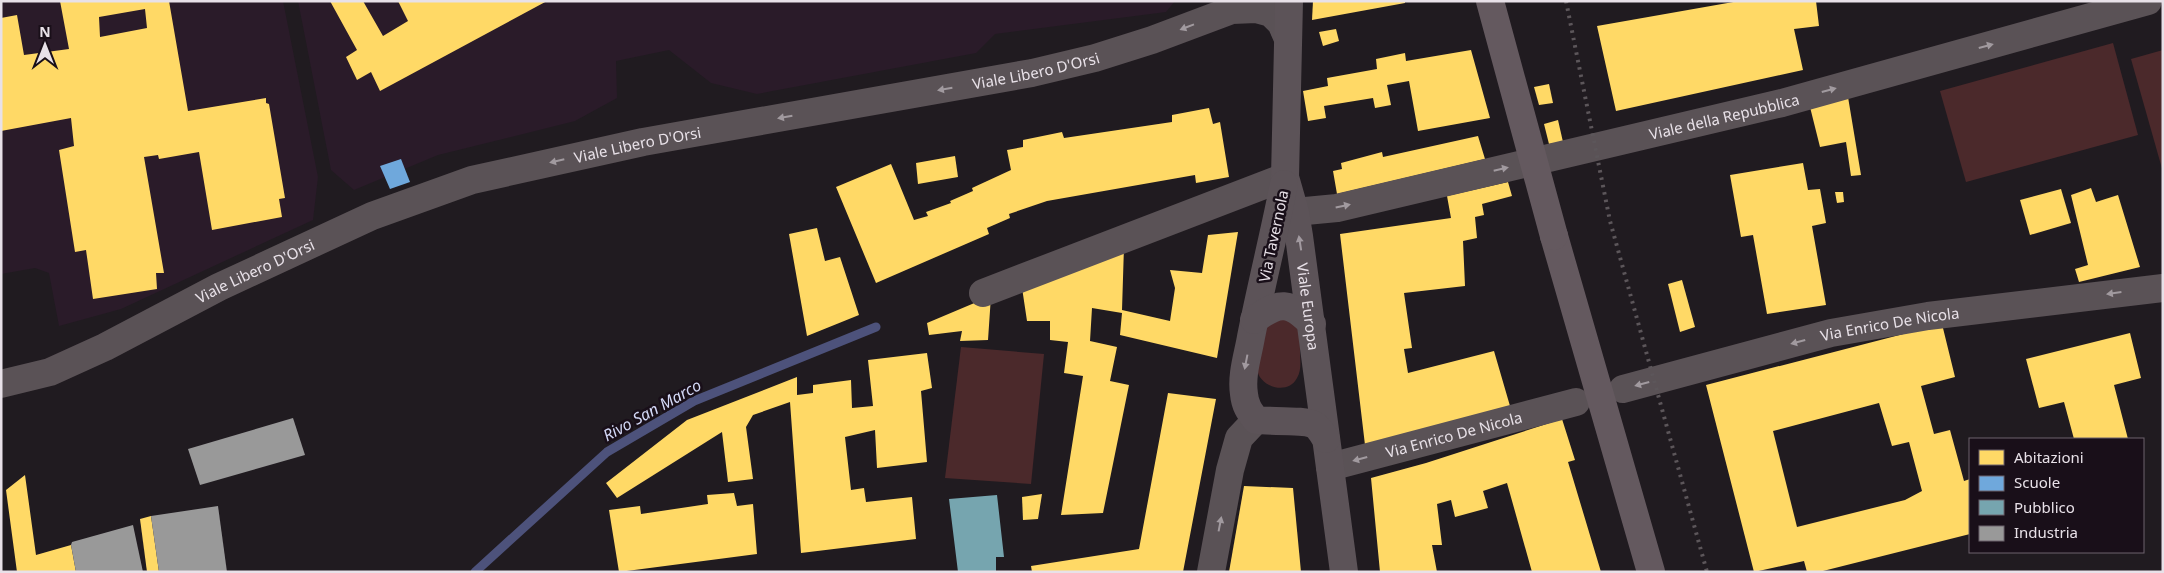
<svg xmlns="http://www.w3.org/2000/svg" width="2164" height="573" viewBox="0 0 2164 573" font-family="'Noto Sans',sans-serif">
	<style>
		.built { fill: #2a1b29 }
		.green { fill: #4b292b }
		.homes { fill: #ffd966; fill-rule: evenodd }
		.schools { fill: #6fa8dc }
		.public { fill: #76a5af }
		.industry { fill: #999 }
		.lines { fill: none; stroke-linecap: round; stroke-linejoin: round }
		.stream { stroke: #4d527b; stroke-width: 9 }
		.minor { stroke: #5a5256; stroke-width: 28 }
		.major { stroke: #5c5358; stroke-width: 28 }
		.highway { stroke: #64595f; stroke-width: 28 }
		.rail { stroke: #5c565a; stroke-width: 4; stroke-dasharray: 2.5 5; stroke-linecap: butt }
		.highway-bridge { stroke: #64595f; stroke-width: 28 }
		.oneway { fill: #a19a9f }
		.oneway2 { fill: #a29aa0 }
		.labels { text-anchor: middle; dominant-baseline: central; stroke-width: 5; stroke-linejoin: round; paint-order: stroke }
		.street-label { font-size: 15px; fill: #e8e1e8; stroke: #190f19 }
		.water-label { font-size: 16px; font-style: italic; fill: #d3d8f6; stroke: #190f19 }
	</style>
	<rect width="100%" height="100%" fill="#201b20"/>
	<!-- built -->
	<g class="built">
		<path d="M1 1H283L318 177 313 220 121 309 59 326 49 273 35 268 1 274Z"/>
		<path d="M298 1H1175L1166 12 995 34 976 53 757 94 711 83 669 50 616 61 617 98 575 121 438 155 354 190 331 170Z"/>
	</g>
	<!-- green -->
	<g class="green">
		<path d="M2113 43 2138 135 1966 182 1940 91Z"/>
		<path d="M2163 50V172L2131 59Z"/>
		<path d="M1277 315 1296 325C1300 334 1300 342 1300 351 1300 360 1302 370 1297 378 1288 396 1258 387 1257 368 1256 363 1259 357 1259 352 1263 333 1262 329 1277 315Z"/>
		<path d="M961 347 1044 354 1031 484 945 478Z"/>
	</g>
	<!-- homes -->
	<g class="homes">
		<path d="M60 1H169L188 111 266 98V103L269 104 285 198 279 199 282 217 212 230 199 152 159 159 158 155 144 157 164 273H156L157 289 93 299 86 250 75 252 59 150 74 146 71 118 1 131V18L17 15 24 55 69 49ZM145 9 147 28 100 37 99 17Z"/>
		<path d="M330 1H363L383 36 408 21 398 1H547L380 91 371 72 357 80 346 57 357 50Z"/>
		<path d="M1313 1H1405V3L1312 20Z"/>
		<path d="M1739 1H1816L1819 26 1794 29 1803 70 1616 111 1597 26Z"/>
		<path d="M1336 29 1339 41 1323 46 1319 32Z"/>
		<path d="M1471 50 1490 118 1418 131 1409 81 1387 85 1391 105 1375 108 1373 98 1324 106 1326 118 1308 121 1303 91 1328 86 1327 78 1377 69 1376 59 1405 53 1406 61Z"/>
		<path d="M1549 84 1553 103 1539 105 1534 87Z"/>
		<path d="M1848 97 1861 175 1851 176 1846 142 1820 147 1810 107Z"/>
		<path d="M1209 108 1213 124 1220 122 1229 177 1196 183 1195 175 1047 201 1009 214 1010 218 987 228 989 234 876 283 836 187 891 164 914 220 928 216 926 212 951 203 950 201 973 191 972 188 1011 170 1007 150 1023 147V140L1062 132 1064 138 1172 122V115Z"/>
		<path d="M1558 120 1563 142 1549 144 1544 124Z"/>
		<path d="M1478 136 1485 159 1337 194 1333 171 1342 169 1341 163 1382 152 1383 157Z"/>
		<path d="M955 156 958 177 918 184 916 163Z"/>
		<path d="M1803 163 1808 190 1820 189 1826 223 1812 226 1826 305 1767 314 1753 235 1741 237 1730 175Z"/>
		<path d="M1508 182 1512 196 1482 204 1484 215 1475 217 1477 238 1463 241 1465 286 1404 293 1412 348 1404 349 1408 373 1494 351 1510 406 1365 445 1340 234 1451 218 1447 196Z"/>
		<path d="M2091 188 2096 202 2118 195 2140 267 2079 282 2075 269 2088 265 2071 195Z"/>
		<path d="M2061 189 2071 223 2030 235 2020 200Z"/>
		<path d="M1835 192H1843L1844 202 1837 203Z"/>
		<path d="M817 228 825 261 840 257 859 315 807 336 789 234Z"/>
		<path d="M1238 232 1217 358 1120 335 1122 313 1092 308 1090 341 1117 347 1110 381 1129 385 1103 513 1061 515 1083 376 1064 373 1068 342 1050 340V321H1027L1021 281 1124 246 1122 310 1170 321 1175 288 1170 270 1202 273 1208 235Z"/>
		<path d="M1682 280 1695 327 1680 332 1668 284Z"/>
		<path d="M991 296 988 340 960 341 962 331 929 335 927 323Z"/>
		<path d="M1942 324 1955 377 1921 386 1934 434 1950 430 1964 481 1970 479V534L1819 572H1807L1804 561 1754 572 1706 385ZM1879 403 1892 446 1909 442 1922 491 1905 500 1797 527 1773 431Z"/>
		<path d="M2130 333 2141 378 2114 385 2128 439H2074L2064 402 2039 408 2026 359Z"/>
		<path d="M927 353 932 388 921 391 927 462 877 468 875 430 845 437 851 490 864 488 866 502 912 497 916 539 801 553 790 402 753 415 746 427 753 479 728 482 722 432 617 498 606 483 687 420 797 377V395L813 393V385L851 380 852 408 873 406 868 360Z"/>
		<path d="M1168 393 1216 399 1183 572H1032L1031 566 1139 549Z"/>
		<path d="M1562 419 1575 460 1568 462 1601 572H1532L1507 483 1483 491 1488 508 1455 517 1451 500 1437 504 1442 545H1432L1437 572H1380L1371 478 1426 463Z"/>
		<path d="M25 475 36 555 71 545 76 572H17L6 490Z"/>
		<path d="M1244 486 1293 488 1301 572H1229Z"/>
		<path d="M734 493 737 506 753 504 757 554 619 572 609 510 640 506 641 514 708 504 707 495Z"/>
		<path d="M1042 494 1038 519 1023 520 1022 497Z"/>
		<path d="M151 516 159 572H147L140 519Z"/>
	</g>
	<!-- schools -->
	<path class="schools" d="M401 159 410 182 390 189 380 166Z"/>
	<!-- public -->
	<path class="public" d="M997 495 1004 557H996V572H958L949 499Z"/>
	<!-- industry -->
	<g class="industry">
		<path d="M293 418 305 455 200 485 188 449Z"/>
		<path d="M218 506 227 572H159L151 516Z"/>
		<path d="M133 525 143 572H76L71 545 72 542Z"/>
	</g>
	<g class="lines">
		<!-- stream -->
		<path class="stream" d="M475 572 607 452 694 401 876 327"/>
		<!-- minor -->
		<g class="minor">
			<path id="s1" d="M1295 212 1337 208 1782 103 2148 1"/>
			<path d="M983 293 1285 177"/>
			<path id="s2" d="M1 384 50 372 105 347 219 287 372 216 472 180 643 142 1032 73 1095 58 1152 40 1232 10 1256 9 1271 13 1281 23 1288 39"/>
			<path id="s3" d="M1623 389 1831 333 1928 316 2163 288"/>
			<path id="s4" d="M1330 467 1576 402"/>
			<path d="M1211 572 1230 470 1239 438 1256 420"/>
		</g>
		<!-- major -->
		<g class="major">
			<path id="s5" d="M1289 1 1285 177 1295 212 1299 236 1344 572"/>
			<path d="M1284 184C1274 235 1261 286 1251 337 1248 355 1241 375 1244 394 1245 405 1249 411 1256 420 1270 422 1307 419 1316 426 1320 429 1323 435 1326 439"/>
			<path d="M1254 320C1279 301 1290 301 1312 324"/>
		</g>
		<!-- highway -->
		<path class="highway" d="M1554 236 1651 572"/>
		<!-- rail -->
		<path class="rail" d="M1566 1 1610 221 1707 572"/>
		<!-- highway-bridge -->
		<path class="highway-bridge" d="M1490 1 1554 236"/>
	</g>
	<!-- one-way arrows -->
	<defs><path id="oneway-solid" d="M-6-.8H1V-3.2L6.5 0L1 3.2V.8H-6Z" transform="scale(1.25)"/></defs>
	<g class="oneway">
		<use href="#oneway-solid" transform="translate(1187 27) rotate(159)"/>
		<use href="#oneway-solid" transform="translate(1986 46) rotate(-15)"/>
		<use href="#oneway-solid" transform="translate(945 89) rotate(170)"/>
		<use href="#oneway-solid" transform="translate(1829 90) rotate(-15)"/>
		<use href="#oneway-solid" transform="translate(785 117) rotate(170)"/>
		<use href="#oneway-solid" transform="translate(557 161) rotate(167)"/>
		<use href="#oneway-solid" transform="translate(1501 169) rotate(-13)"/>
		<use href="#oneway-solid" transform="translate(1343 206) rotate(-12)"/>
		<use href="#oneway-solid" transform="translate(2114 293) rotate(172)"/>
		<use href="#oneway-solid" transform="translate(1798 342) rotate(165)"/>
		<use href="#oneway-solid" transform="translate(1642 384) rotate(165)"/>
		<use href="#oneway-solid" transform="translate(1360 459) rotate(165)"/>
		<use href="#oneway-solid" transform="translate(1220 524) rotate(-79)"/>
	</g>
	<g class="oneway2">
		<use href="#oneway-solid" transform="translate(1300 243) rotate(-99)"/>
		<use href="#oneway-solid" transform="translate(1246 362) rotate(101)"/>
	</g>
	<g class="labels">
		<!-- street labels -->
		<g class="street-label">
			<text stroke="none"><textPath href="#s2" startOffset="1089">Viale Libero D'Orsi</textPath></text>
			<text stroke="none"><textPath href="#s1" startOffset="440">Viale della Repubblica</textPath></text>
			<text stroke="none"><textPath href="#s2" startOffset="684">Viale Libero D'Orsi</textPath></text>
			<text transform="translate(1273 236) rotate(-78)">Via Tavernola</text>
			<text stroke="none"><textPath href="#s2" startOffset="279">Viale Libero D'Orsi</textPath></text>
			<text stroke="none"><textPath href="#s5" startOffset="308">Viale Europa</textPath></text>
			<text stroke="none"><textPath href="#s3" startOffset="275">Via Enrico De Nicola</textPath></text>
			<text stroke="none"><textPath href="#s4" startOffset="128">Via Enrico De Nicola</textPath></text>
		</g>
		<!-- water labels -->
		<g class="water-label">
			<text transform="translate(652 410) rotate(-29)">Rivo San Marco</text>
		</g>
	</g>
	<!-- border -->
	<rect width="2164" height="573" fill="none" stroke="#e8e1e8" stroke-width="5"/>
	<!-- legend -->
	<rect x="1969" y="438" width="175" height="115" fill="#190f19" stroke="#6c636c"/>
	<rect x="1979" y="450" width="25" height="15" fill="#ffd966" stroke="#6c636c"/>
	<text x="2014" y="463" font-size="15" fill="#e8e1e8">Abitazioni</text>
	<rect x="1979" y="476" width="25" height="15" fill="#6fa8dc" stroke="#6c636c"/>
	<text x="2014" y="488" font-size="15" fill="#e8e1e8">Scuole</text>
	<rect x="1979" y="500" width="25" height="15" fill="#76a5af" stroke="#6c636c"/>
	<text x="2014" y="513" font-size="15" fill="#e8e1e8">Pubblico</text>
	<rect x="1979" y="526" width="25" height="15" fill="#999999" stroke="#6c636c"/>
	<text x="2014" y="538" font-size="15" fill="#e8e1e8">Industria</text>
	<!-- north arrow -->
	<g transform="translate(45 45)" stroke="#190f19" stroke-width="4" paint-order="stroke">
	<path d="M0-4L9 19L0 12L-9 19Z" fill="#e8e1e8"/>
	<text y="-8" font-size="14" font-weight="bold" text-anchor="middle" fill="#e8e1e8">N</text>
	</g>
</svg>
